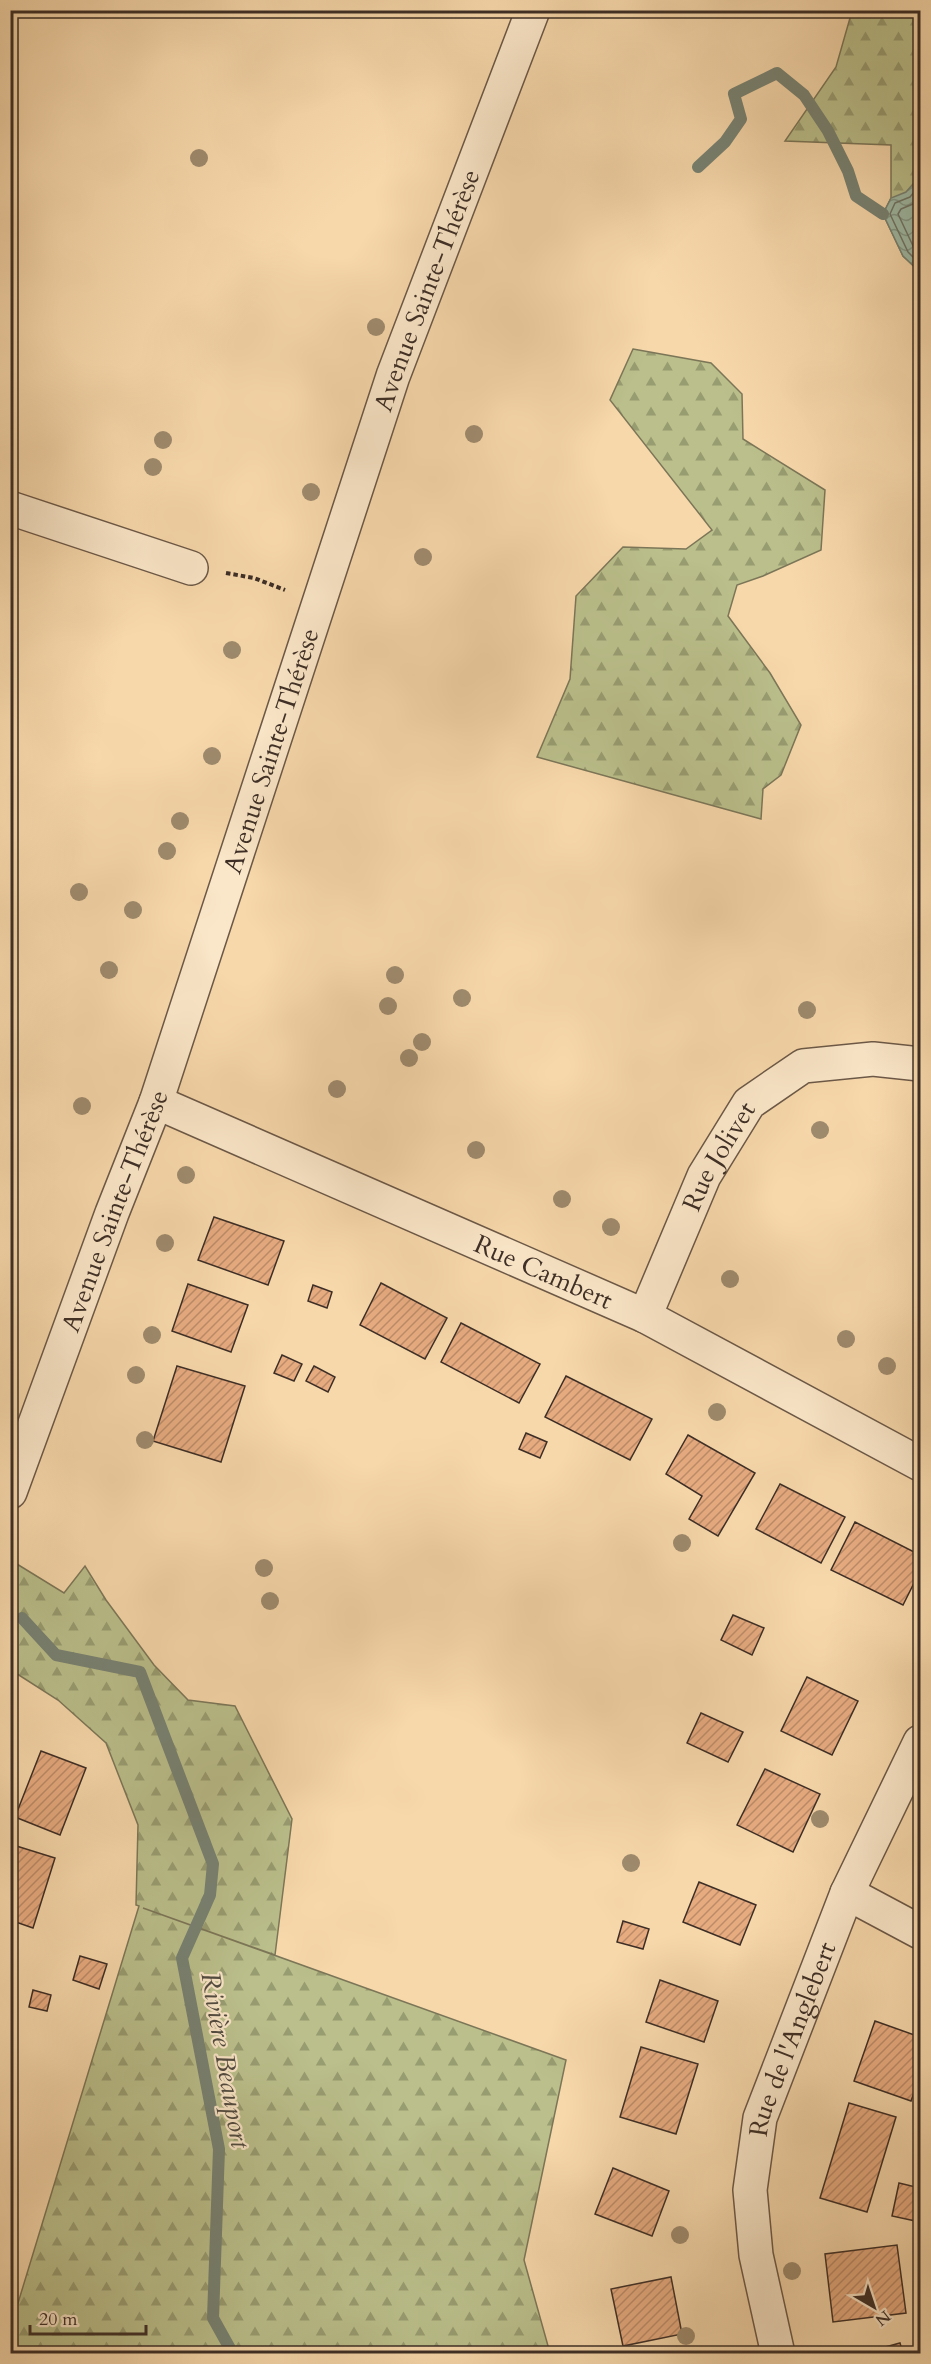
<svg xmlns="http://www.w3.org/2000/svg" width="931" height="2364" viewBox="0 0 931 2364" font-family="Cardo,serif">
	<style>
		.forest { fill: url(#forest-firs); stroke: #7c7658; stroke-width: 1.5 }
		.water { fill: url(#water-waves); stroke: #778273; stroke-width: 1.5 }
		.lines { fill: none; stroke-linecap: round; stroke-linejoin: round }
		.shore { stroke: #6e7466; stroke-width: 1.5 }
		.stream { stroke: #778273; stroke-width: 12 }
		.building { fill: url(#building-hatch); stroke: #3d2e26; stroke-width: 1.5 }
		.minor-casing { stroke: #6c5847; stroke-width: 36 }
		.tertiary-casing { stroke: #6c5847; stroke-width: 36 }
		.path { stroke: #3d2e26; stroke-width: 4; stroke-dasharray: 4.5 3; stroke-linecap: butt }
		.minor { stroke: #fae6c8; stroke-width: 33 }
		.tertiary { stroke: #fae6c8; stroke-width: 33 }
		.tree { fill: #9e8a6d }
		.labels { text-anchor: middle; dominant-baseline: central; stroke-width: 4.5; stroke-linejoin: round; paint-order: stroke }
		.street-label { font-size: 26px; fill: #3d2e26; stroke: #fae6c8 }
		.water-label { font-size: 27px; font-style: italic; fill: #504a40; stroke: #fae6c8 }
	</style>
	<defs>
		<pattern id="forest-firs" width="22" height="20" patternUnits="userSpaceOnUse" patternTransform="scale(1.5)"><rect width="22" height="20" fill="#babf8b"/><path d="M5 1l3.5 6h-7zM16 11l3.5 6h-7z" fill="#989c71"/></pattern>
		<pattern id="water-waves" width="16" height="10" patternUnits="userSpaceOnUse" patternTransform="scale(1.5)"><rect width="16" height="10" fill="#9ebaa6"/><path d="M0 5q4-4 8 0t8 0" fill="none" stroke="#829887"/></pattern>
		<pattern id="building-hatch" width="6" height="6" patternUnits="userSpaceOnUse" patternTransform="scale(1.5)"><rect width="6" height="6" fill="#e7ab80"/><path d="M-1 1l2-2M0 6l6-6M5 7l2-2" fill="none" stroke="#bc8c69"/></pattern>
	</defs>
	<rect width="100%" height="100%" fill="#f7d8ab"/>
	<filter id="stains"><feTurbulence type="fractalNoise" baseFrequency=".00333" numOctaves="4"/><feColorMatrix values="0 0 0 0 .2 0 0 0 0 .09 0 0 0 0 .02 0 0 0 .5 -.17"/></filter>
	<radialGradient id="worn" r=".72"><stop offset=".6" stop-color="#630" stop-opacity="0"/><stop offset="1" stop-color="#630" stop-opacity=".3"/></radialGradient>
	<!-- forest -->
	<g class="forest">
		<path d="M852 11H920V272L903 256 883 214 891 198V145L785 141 836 67Z"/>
		<path d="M633 349 711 363 742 394 743 439 825 490 821 550 763 576 737 585 728 616 770 673 801 725 781 775 763 789 761 819 537 757 570 679 576 596 623 547 686 549 712 530 610 400Z"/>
		<path d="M12 1561 64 1593 85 1566 106 1600 154 1665 188 1700 235 1706 292 1819 275 1955 143 1908 566 2060 524 2260 550 2353 27 2354 11 2348V2326L139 1906 136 1905 138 1825 106 1743 58 1700 11 1670 10 1566Z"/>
	</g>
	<!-- water -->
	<path class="water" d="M919 177 920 178V272L903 256 883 214 891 198 906 192Z"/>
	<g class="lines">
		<!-- shore -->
		<g class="shore">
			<path d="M920 185 910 197 895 203 890 214 908 252 920 264"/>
			<path d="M920 197 913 204 901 209 898 214 914 248 920 254"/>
		</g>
		<!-- stream -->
		<g class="stream">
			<path d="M698 167 725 142 741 119 734 94 777 73 804 95 828 131 848 171 856 196 883 214"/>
			<path d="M22 1618 56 1655 140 1672 213 1864 210 1895 182 1958 219 2149 213 2318 233 2354"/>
		</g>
	</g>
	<!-- building -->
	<g class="building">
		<path d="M214 1217 284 1241 268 1285 198 1260Z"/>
		<path d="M381 1283 447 1318 425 1359 360 1325Z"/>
		<path d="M188 1284 248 1305 231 1352 172 1331Z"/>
		<path d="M313 1285 332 1292 327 1308 308 1301Z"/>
		<path d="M461 1323 540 1364 519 1403 441 1362Z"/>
		<path d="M282 1355 302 1364 294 1381 274 1373Z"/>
		<path d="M177 1366 245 1386 221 1462 153 1441Z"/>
		<path d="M314 1366 335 1377 328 1392 306 1381Z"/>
		<path d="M566 1376 652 1419 630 1460 545 1417Z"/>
		<path d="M526 1433 547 1442 540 1458 519 1449Z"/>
		<path d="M688 1435 755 1473 718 1536 689 1519 702 1496 666 1474Z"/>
		<path d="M780 1484 845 1517 821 1563 756 1529Z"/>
		<path d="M855 1522 920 1555V1571L903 1605 831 1570Z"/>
		<path d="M733 1615 764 1628 752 1655 721 1640Z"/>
		<path d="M807 1677 858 1701 832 1755 781 1731Z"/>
		<path d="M701 1713 743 1732 728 1762 687 1743Z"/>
		<path d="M41 1751 86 1768 60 1835 15 1817Z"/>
		<path d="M765 1769 820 1794 793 1852 737 1825Z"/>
		<path d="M10 1844 55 1858 33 1928 10 1920Z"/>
		<path d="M699 1882 756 1905 740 1945 683 1922Z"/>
		<path d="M623 1921 649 1929 643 1949 617 1942Z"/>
		<path d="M80 1956 107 1964 99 1989 73 1980Z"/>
		<path d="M660 1980 718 2001 704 2042 646 2022Z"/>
		<path d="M33 1990 51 1995 47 2011 29 2007Z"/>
		<path d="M875 2021 920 2037V2076L911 2101 854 2081Z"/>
		<path d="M641 2047 698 2064 676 2134 620 2117Z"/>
		<path d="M849 2103 896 2117 867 2212 820 2198Z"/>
		<path d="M613 2168 669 2191 652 2236 595 2214Z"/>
		<path d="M899 2183 920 2188V2222L892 2216Z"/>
		<path d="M897 2245 906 2313 833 2322 825 2254Z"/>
		<path d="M671 2277 682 2334 623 2346 611 2289Z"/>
		<path d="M900 2343 903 2354H860Z"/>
	</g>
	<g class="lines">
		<defs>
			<g id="minor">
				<path d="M10 508 191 568"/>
				<path id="s1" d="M156 1102 645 1316 920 1464"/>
				<path id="s2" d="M645 1316 704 1176 749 1103 803 1066 873 1059 920 1064"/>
				<path d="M847 1893 920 1932"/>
				<path id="s3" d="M778 2354 756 2255 750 2190 760 2118 847 1893 920 1742"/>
			</g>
			<g id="tertiary">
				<path id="s4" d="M10 1492 112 1213 156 1102 393 376 533 10"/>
			</g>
		</defs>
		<!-- minor casing -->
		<use href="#minor" class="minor-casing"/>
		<!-- tertiary casing -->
		<use href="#tertiary" class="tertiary-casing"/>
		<!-- path -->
		<path class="path" d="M226 573 254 578 285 590"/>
		<!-- minor -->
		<use href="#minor" class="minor"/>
		<!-- tertiary -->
		<use href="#tertiary" class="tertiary"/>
	</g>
	<!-- trees -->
	<g class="tree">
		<circle cx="199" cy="158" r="9"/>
		<circle cx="376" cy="327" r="9"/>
		<circle cx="474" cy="434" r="9"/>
		<circle cx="163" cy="440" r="9"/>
		<circle cx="153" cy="467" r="9"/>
		<circle cx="311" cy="492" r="9"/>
		<circle cx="423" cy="557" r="9"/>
		<circle cx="232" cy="650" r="9"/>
		<circle cx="212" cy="756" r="9"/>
		<circle cx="180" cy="821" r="9"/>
		<circle cx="167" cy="851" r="9"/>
		<circle cx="79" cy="892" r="9"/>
		<circle cx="133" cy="910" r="9"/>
		<circle cx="109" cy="970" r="9"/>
		<circle cx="395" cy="975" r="9"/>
		<circle cx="462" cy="998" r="9"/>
		<circle cx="388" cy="1006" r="9"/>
		<circle cx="807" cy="1010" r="9"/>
		<circle cx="422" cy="1042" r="9"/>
		<circle cx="409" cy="1058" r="9"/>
		<circle cx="337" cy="1089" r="9"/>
		<circle cx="82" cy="1106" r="9"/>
		<circle cx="820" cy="1130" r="9"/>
		<circle cx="476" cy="1150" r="9"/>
		<circle cx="186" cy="1175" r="9"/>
		<circle cx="562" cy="1199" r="9"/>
		<circle cx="611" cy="1227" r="9"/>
		<circle cx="165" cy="1243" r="9"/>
		<circle cx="730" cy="1279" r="9"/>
		<circle cx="152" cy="1335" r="9"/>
		<circle cx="846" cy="1339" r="9"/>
		<circle cx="887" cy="1366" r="9"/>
		<circle cx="136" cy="1375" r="9"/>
		<circle cx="717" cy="1412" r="9"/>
		<circle cx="145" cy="1440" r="9"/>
		<circle cx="682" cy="1543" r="9"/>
		<circle cx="264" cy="1568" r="9"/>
		<circle cx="270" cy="1601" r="9"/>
		<circle cx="820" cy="1819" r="9"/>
		<circle cx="631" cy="1863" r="9"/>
		<circle cx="680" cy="2235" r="9"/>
		<circle cx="792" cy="2271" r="9"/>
		<circle cx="686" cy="2336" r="9"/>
	</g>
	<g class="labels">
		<!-- street labels -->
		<g class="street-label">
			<text stroke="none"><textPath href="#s4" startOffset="1272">Avenue Sainte-Thérèse</textPath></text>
			<text stroke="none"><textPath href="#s4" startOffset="786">Avenue Sainte-Thérèse</textPath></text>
			<text stroke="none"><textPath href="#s2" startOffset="176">Rue Jolivet</textPath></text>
			<text stroke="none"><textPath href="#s4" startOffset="300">Avenue Sainte-Thérèse</textPath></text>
			<text stroke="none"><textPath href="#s1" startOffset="423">Rue Cambert</textPath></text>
			<text stroke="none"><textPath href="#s3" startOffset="324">Rue de l'Anglebert</textPath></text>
		</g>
		<!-- water labels -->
		<g class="water-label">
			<text transform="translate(225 2060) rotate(80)">Rivière Beauport</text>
		</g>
	</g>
	<!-- margin -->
	<rect width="931" height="2364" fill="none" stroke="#f7d8ab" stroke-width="36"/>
	<rect x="12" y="12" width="907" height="2340" fill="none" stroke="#3d2e26" stroke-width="3"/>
	<rect x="18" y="18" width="895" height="2328" fill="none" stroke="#3d2e26" stroke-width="1.5"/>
	<!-- north arrow -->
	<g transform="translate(874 2307) rotate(141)" stroke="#fae6c8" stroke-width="4.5" paint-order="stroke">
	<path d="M0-4.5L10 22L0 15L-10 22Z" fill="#3d2e26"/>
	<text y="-9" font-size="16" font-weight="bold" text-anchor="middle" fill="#3d2e26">N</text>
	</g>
	<!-- scale -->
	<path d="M30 2325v9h116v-9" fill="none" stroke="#3d2e26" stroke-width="3"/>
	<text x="39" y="2325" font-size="18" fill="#3d2e26" stroke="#fae6c8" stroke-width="4.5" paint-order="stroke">20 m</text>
	<rect width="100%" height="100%" filter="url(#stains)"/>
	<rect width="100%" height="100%" fill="url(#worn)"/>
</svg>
